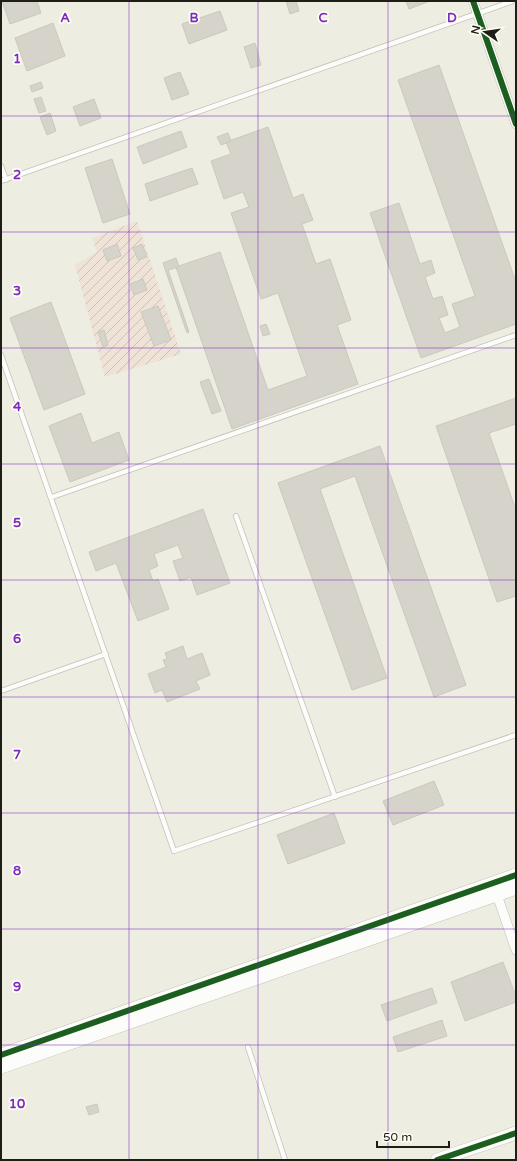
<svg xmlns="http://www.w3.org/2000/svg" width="517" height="1161" viewBox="0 0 517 1161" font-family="'Varela Round',sans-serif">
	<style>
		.industrial { fill: url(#industrial-furrows) }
		.building { fill: #d5d3ca; stroke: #cac9c0 }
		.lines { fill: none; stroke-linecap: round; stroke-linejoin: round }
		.lane-casing { stroke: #c2c0b8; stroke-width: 6 }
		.street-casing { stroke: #c2c0b8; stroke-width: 10 }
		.secondary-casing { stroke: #c2c0b8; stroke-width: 14 }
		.lane { stroke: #fcfcfb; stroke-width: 4.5 }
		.street { stroke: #fcfcfb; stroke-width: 9 }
		.secondary { stroke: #fcfcfb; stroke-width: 13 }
		.cycleway-casing { stroke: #fffdf5; stroke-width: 8 }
		.cycleway { stroke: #1b5e20; stroke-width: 6 }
		.grid { fill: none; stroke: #7b2cbf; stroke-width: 1; stroke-opacity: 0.55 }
		.grid-label { font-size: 13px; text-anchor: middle; font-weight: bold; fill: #7b2cbf; stroke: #fffdf5; stroke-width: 3.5; stroke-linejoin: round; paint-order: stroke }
	</style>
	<defs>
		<pattern id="industrial-furrows" width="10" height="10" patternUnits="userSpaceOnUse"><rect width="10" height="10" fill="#efe2d6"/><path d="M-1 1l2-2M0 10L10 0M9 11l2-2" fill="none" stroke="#ccc1b7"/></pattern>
	</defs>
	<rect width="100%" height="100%" fill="#eeede2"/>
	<!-- industrial -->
	<path class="industrial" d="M137 221 181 354 105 377 75 265 97 252 92 238Z"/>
	<!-- building -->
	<g class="building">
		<path d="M2 1H37L41 13 10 24Z"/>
		<path d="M286 1H296L299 11 290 14Z"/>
		<path d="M406 1H430L409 9Z"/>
		<path d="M220 11 227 30 189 44 182 24Z"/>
		<path d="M53 23 65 56 27 71 15 38Z"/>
		<path d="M255 43 261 65 251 68 244 47Z"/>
		<path d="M439 65 516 282V324L421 358 370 213 399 203 420 264 431 260 435 273 425 277 433 299 442 296 448 315 439 318 445 333 460 327 452 304 475 296 398 80Z"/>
		<path d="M180 72 189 94 172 100 164 78Z"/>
		<path d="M41 82 43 88 32 92 30 86Z"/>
		<path d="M41 97 46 111 39 113 34 99Z"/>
		<path d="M94 99 101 118 80 126 73 107Z"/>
		<path d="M50 113 56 131 47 135 40 117Z"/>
		<path d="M268 127 293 198 303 194 313 220 302 224 316 264 330 259 351 320 337 325 358 384 232 429 176 267 220 252 268 390 307 376 278 293 261 299 231 213 249 207 243 192 224 199 211 161 231 154 226 142Z"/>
		<path d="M181 131 187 147 143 164 137 147Z"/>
		<path d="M228 133 231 141 221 145 217 137Z"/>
		<path d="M112 159 130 214 103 223 85 168Z"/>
		<path d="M192 168 198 184 150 201 145 184Z"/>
		<path d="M117 244 121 256 107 261 103 250Z"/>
		<path d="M142 244 147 257 138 260 133 248Z"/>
		<path d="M176 258 179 267 168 270 189 332 187 333 163 263Z"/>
		<path d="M143 279 147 290 134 295 130 284Z"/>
		<path d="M51 302 85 394 44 410 10 318Z"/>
		<path d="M158 306 171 340 154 346 141 312Z"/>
		<path d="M266 324 270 334 263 336 260 326Z"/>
		<path d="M104 330 108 345 103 347 98 332Z"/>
		<path d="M209 379 221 411 212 414 200 382Z"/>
		<path d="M516 398V424L489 433 516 510V596L497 602 436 426Z"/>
		<path d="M81 413 92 443 119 432 129 460 70 482 49 426Z"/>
		<path d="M380 446 466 685 434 697 355 476 320 489 387 678 352 690 278 483Z"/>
		<path d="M203 509 230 583 197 595 191 577 180 581 173 561 183 558 178 545 154 554 158 566 149 570 153 581 158 579 169 609 138 621 116 563 96 571 89 552Z"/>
		<path d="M183 646 187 659 202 653 210 675 196 681 200 689 167 702 162 690 155 693 148 674 166 667 163 660 167 659 165 653Z"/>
		<path d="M434 781 444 805 393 825 383 801Z"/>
		<path d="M334 813 345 843 288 864 277 835Z"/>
		<path d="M503 962 516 996V1002L465 1021 451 982Z"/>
		<path d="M432 988 437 1003 387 1021 381 1005Z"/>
		<path d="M442 1020 447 1036 398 1052 393 1037Z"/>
		<path d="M97 1104 99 1112 89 1115 86 1107Z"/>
	</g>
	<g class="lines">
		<defs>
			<g id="lane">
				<path d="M1 166 6 180"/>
				<path d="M1 181 513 1"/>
				<path d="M1 355 174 851 516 735"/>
				<path d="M52 497 516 335"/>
				<path d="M236 516 335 797"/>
				<path d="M1 691 106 654"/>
				<path d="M248 1047 285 1160"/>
			</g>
			<g id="street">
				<path d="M473 1 516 124"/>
				<path d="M495 889 516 950"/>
			</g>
			<g id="secondary">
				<path d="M1 1055 516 875"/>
				<path d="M1 1067 516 888"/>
				<path d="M437 1160 516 1133"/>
			</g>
		</defs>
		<!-- lane casing -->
		<use href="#lane" class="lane-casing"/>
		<!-- street casing -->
		<use href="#street" class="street-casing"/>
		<!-- secondary casing -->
		<use href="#secondary" class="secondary-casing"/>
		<!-- lane -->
		<use href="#lane" class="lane"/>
		<!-- street -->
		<use href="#street" class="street"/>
		<!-- secondary -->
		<use href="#secondary" class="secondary"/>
		<defs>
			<g id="cycleway">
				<path d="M473 1 516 124"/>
				<path d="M1 1055 516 875"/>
				<path d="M437 1160 516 1133"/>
			</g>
		</defs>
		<!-- cycleway casing -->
		<use href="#cycleway" class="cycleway-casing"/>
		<!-- cycleway -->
		<use href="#cycleway" class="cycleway"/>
	</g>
	<!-- grid -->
	<path class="grid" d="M129 1V1160M258 1V1160M388 1V1160M1 116H516M1 232H516M1 348H516M1 464H516M1 580H516M1 697H516M1 813H516M1 929H516M1 1045H516"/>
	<g class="grid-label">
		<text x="65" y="22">A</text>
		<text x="194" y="22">B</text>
		<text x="323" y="22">C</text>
		<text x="452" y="22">D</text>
		<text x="17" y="63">1</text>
		<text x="17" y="179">2</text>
		<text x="17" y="295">3</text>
		<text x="17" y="411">4</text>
		<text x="17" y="527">5</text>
		<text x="17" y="643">6</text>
		<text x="17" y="759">7</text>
		<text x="17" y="875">8</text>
		<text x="17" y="991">9</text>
		<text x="17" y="1108">10</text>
	</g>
	<!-- border -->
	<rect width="517" height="1161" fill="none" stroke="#1f1e16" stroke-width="4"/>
	<!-- north arrow -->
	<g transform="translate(485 32) rotate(283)" stroke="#fffdf5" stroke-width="3" paint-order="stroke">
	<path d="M0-3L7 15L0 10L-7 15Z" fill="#1f1e16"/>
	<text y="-6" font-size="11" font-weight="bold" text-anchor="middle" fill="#1f1e16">N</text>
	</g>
	<!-- scale -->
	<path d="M377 1141v6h72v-6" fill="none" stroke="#1f1e16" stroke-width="2"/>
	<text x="383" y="1141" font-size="12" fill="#1f1e16" stroke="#fffdf5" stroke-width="3" paint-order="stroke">50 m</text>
</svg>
